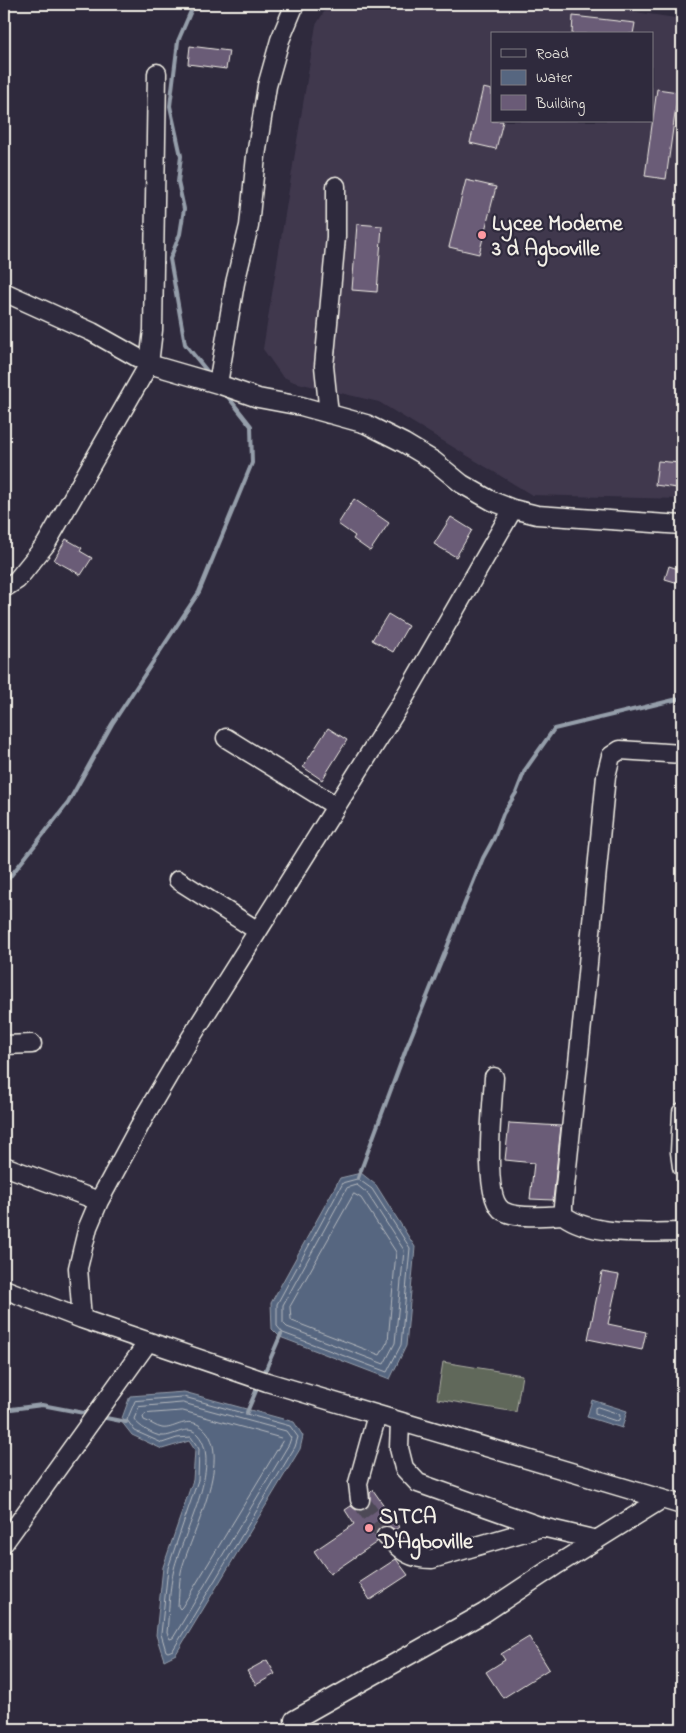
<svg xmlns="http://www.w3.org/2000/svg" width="686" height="1733" font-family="'Indie Flower',sans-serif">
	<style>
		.built { fill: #41394e; fill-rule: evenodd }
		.green { fill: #61675a; stroke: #aaaca1 }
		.water { fill: #566680; stroke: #959eaa }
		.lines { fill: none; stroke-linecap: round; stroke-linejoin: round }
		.shore { stroke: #b5b9be; stroke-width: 1 }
		.stream { stroke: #959eaa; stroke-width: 4 }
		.building { fill: #6a5b77; stroke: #f4f1e8 }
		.minor-tunnel { stroke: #4d4857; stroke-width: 18; stroke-dasharray: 18 9; stroke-linecap: butt }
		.minor-casing { stroke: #f4f1e8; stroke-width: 21 }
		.minor { stroke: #2f2a3d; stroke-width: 18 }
		.poi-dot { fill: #ff9aa2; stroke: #2f2a3d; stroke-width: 2 }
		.labels { text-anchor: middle; stroke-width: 4.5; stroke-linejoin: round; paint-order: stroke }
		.poi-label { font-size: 22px; font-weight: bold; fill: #f4f1e8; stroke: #2f2a3d; text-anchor: start }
	</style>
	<rect width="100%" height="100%" fill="#2f2a3d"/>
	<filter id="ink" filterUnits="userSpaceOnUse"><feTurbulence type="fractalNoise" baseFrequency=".02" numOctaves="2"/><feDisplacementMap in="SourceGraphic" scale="10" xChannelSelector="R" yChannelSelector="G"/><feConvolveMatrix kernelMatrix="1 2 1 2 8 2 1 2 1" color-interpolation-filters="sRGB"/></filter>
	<g filter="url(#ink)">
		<path class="built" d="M329 4H582L682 19V499L532 495 379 402 294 382 282 376 263 349 316 25ZM492 34H652V121H492Z"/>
		<path class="green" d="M443 1362 522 1375 516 1412 437 1399Z"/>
		<path class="water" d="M361 1173 376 1185 415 1247 406 1346 390 1379 280 1337 272 1329 271 1303 340 1178Z
			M184 1392 294 1422 303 1436 300 1449 176 1654 164 1660 156 1635 163 1567 193 1480 195 1450 189 1441 162 1449 132 1435 121 1421 130 1396Z
			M592 1400 627 1411 622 1428 587 1417Z"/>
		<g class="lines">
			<path class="shore" d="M358 1179 372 1189 410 1248 401 1345 387 1372 283 1333 277 1326V1304L343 1183Z
				M357 1185 367 1193 404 1250 395 1343 384 1364 287 1327 283 1323V1305L347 1188Z
				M354 1194 361 1198 396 1252 388 1341 380 1355 292 1321 291 1319 290 1307Z
				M184 1397 290 1426 298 1437 295 1447 173 1650 168 1652 166 1651 161 1634 168 1568 198 1480 199 1449 191 1437 177 1438 162 1443 135 1431 127 1420 135 1401Z
				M183 1403 286 1431 291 1438 289 1444 173 1638 170 1639 167 1633C169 1613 169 1589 174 1569 182 1536 223 1464 198 1435 188 1423 174 1437 162 1436 154 1436 138 1426 134 1419L139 1407Z
				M598 1407 619 1414 620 1416 619 1420 616 1421 595 1414V1408Z
				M183 1411 281 1438 283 1440 182 1607 180 1609 178 1606C179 1595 179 1583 181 1572 188 1540 239 1449 199 1425 185 1417 173 1430 162 1428 156 1427 150 1422 144 1420L143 1417 145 1414Z"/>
			<path class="stream" d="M194 4 178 41 170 106 181 156 178 182 184 209 180 234 170 259 185 344 211 376
				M9 878 68 803 112 724 199 592 252 463 251 426 225 393
				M358 1178 406 1049 483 858 494 838 503 814 516 793 525 770 554 729 682 698
				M263 1376 281 1334
				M4 1410 42 1405 89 1414
				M247 1412 259 1384
				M101 1417 126 1422"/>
		</g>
		<path class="building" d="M573 16 635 23 633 34H572Z
			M190 46 229 51 226 69 188 64Z
			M483 88 492 90V121H503L496 149 470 143Z
			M657 89 678 92 666 179 645 176Z
			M466 180 496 187 479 254 449 247Z
			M357 224 382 226 377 292 352 290Z
			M658 461 680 463 677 488 655 485Z
			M354 499 389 523 370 551 353 539 355 536 338 524Z
			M451 517 472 530 456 557 434 544Z
			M66 539 82 548 80 551 92 558 81 575 54 560Z
			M669 566 682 570V584L665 579Z
			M388 614 408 626 393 652 372 640Z
			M328 728 347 740 322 780 303 767Z
			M509 1123 561 1126 553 1200 530 1199 534 1163 505 1160Z
			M602 1272 619 1275 608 1324 646 1332 642 1350 588 1339Z
			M373 1490 399 1527 395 1530 389 1526H383L379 1528 376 1534 377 1542 330 1574 314 1551 354 1524 345 1510 351 1506 356 1510 366 1509 370 1504V1493Z
			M396 1559 408 1575 370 1600 359 1583Z
			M529 1637 549 1669 503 1698 486 1672 505 1660 501 1654Z
			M267 1660 275 1674 256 1685 247 1671Z"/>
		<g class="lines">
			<path class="minor-tunnel" d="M360 1500 386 1536"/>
			<g class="minor-casing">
				<path id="minor" d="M4 292 92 332 149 364 218 384 258 398 301 406 366 424 404 443 434 461 462 484 492 501 513 509 537 515 682 525
					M218 384 235 283 249 226 256 156 267 86 280 40 295 4
					M329 414 324 366 336 237V186
					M4 587H6L17 580 46 544 149 364 153 330 157 73
					M226 738 336 806
					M682 754 620 750 611 756 606 776 584 1005 563 1206V1215C592 1237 647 1232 682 1232
					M178 880 258 931
					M4 1045 32 1044
					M494 1077C493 1102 481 1198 503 1211 517 1219 547 1216 563 1215
					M682 1112 680 1152 682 1167
					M4 1166 99 1201
					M4 1289 82 1319 267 1382 682 1505
					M82 1319 78 1268 88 1227 99 1201 147 1112 190 1039 403 700 513 509
					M400 1422 399 1448 404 1468 418 1483 542 1527 597 1540
					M360 1500 358 1483 377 1415
					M386 1536C402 1551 409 1559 432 1559L542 1527
					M4 1543 148 1342
					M294 1720 484 1613 558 1564 662 1499"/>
			</g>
			<use href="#minor" class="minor"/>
		</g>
	</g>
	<g class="poi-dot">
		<circle cx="482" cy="235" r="5"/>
		<circle cx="369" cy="1528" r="5"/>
	</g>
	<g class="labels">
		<g class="poi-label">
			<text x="492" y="230">Lycee Moderne<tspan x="492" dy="25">3 d Agboville</tspan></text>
			<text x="379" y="1523">SITCA<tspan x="379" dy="25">D'Agboville</tspan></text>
		</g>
	</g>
	<rect width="686" height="1733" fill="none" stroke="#2f2a3d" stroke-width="20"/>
	<rect x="10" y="10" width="666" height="1713" fill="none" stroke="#f4f1e8" stroke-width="2" filter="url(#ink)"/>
	<rect x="491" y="32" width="162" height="90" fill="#2f2a3d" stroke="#7e7a81"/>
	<rect x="501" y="49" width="25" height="8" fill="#2f2a3d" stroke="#7e7a81"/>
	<text x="536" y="58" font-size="15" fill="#f4f1e8">Road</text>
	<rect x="501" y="70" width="25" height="15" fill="#566680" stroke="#7e7a81"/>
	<text x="536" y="82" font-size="15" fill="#f4f1e8">Water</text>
	<rect x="501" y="95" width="25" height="15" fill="#6a5b77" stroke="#7e7a81"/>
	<text x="536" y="108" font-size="15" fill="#f4f1e8">Building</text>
</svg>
